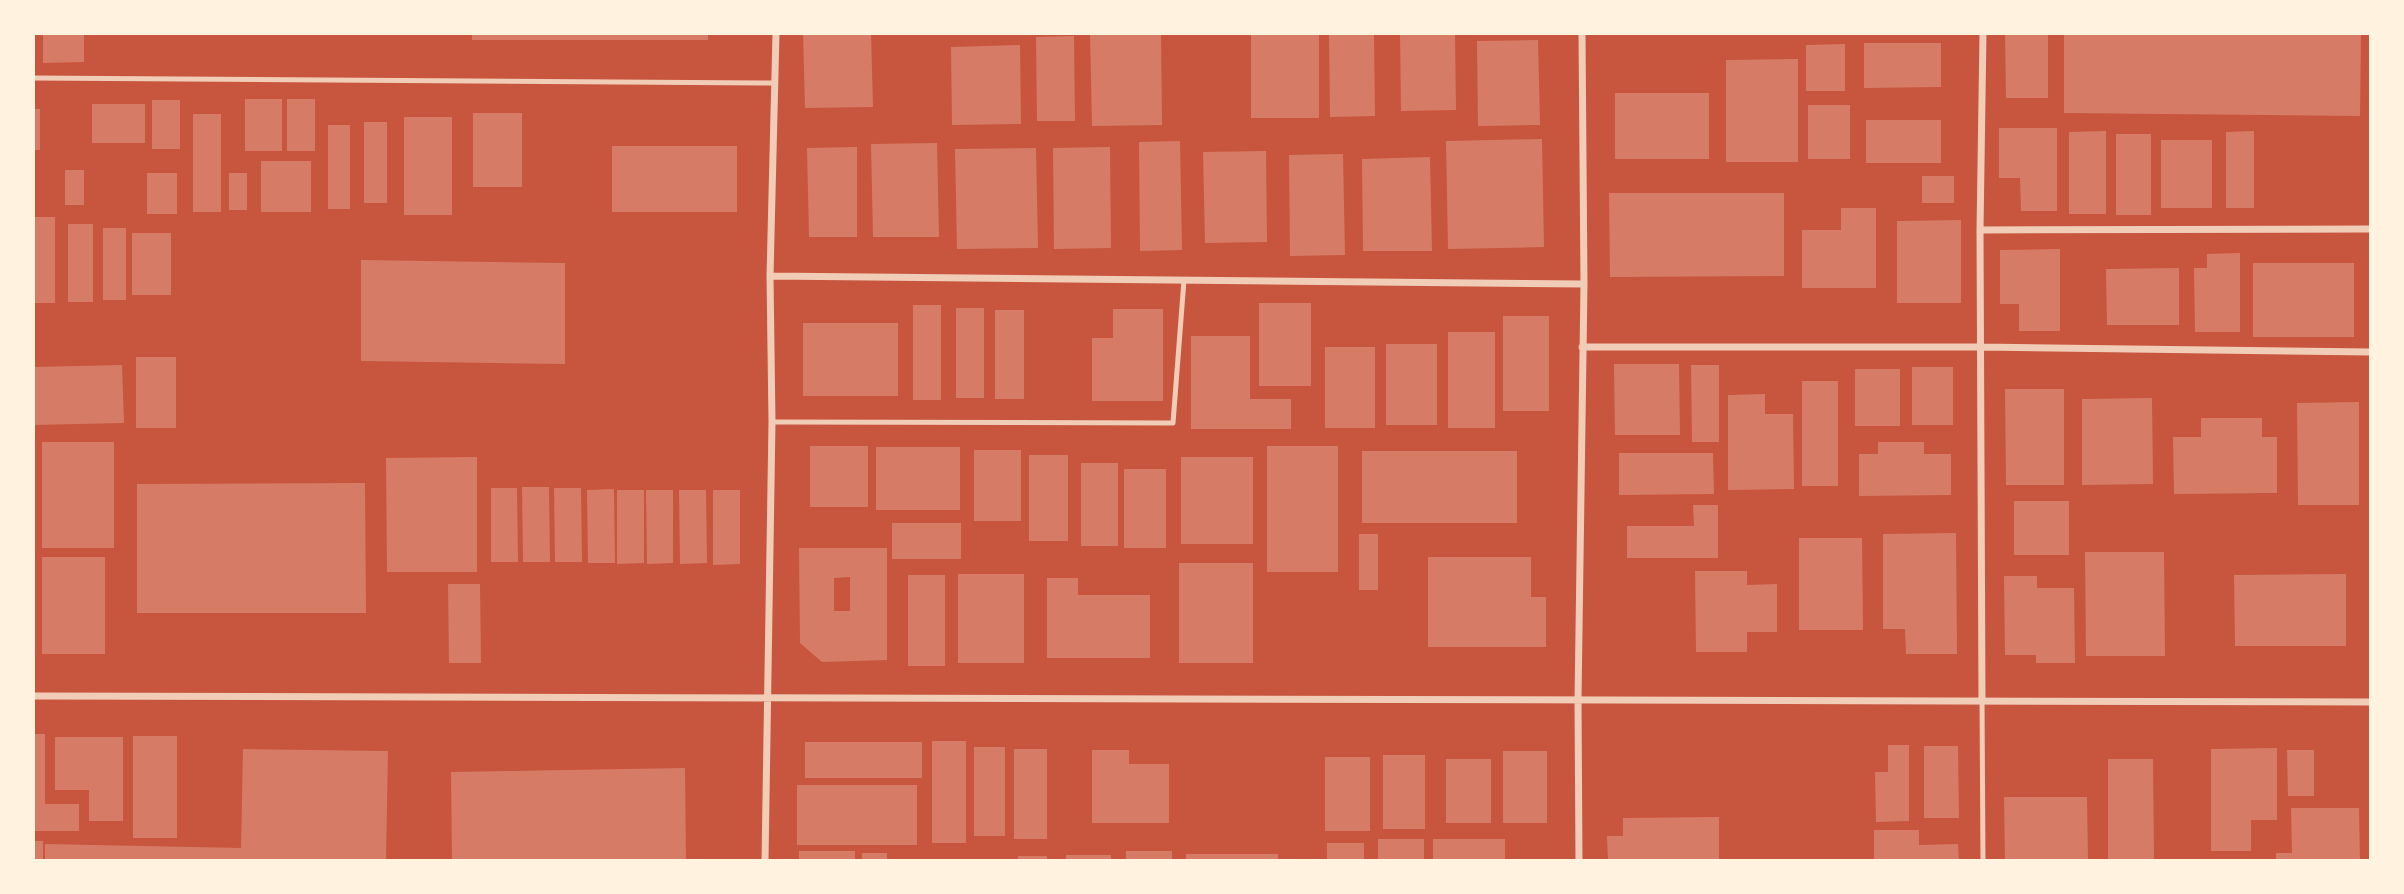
<svg xmlns="http://www.w3.org/2000/svg" width="2404" height="894" font-family="Barlow,sans-serif">
	<style>
		.building { fill: #d67c66; fill-rule: evenodd }
		.lines { fill: none; stroke-linecap: round; stroke-linejoin: round }
		.service { stroke: #f1ccb7; stroke-width: 5 }
		.minor { stroke: #f1ccb7; stroke-width: 7 }
	</style>
	<rect width="100%" height="100%" fill="#c8553d"/>
	<path class="building" d="M43 33H84V62L43 63Z
		M472 33H708V40H472Z
		M803 33H871L873 107 805 108Z
		M1090 33H1161L1162 125 1092 126Z
		M1329 33H1374L1375 116 1330 117Z
		M1400 33H1455L1456 110 1401 111Z
		M2005 33H2048V98H2006Z
		M2064 33H2361L2360 116 2064 113Z
		M1251 34H1319V118H1251Z
		M1074 36 1075 121H1037L1036 37Z
		M1538 40 1540 125 1478 126 1477 41Z
		M1864 43H1941V87L1864 88Z
		M1845 44V91H1806V45Z
		M1020 45 1021 124 952 125 951 47Z
		M1798 59V162H1726V60Z
		M1615 93H1709V159H1615Z
		M245 99H282V151H245Z
		M287 99H315V151H287Z
		M152 100H180V149H152Z
		M92 104H145V143H92Z
		M1808 105H1850V159H1808Z
		M33 109H40V150H33Z
		M473 113H522V187H473Z
		M193 114H221V212H193Z
		M404 117H452V215H404Z
		M1866 120H1941V163H1866Z
		M364 122H387V203H364Z
		M328 125H350V209H328Z
		M1999 128H2057V211H2021L2020 178H1999Z
		M2106 131V214H2069V132Z
		M2254 131V208H2226V132Z
		M2116 134H2151V215H2116Z
		M1542 139 1544 247 1448 249 1446 141Z
		M2161 140H2212V208H2161Z
		M1180 141 1182 250 1140 251 1139 142Z
		M937 143 939 237H873L871 144Z
		M612 146H737V212H612Z
		M857 147V237H809L807 148Z
		M1110 147 1111 248 1054 249 1053 148Z
		M1036 148 1038 248 957 249 955 149Z
		M1266 151 1267 242 1205 243 1203 152Z
		M1343 154 1345 255 1290 256 1289 155Z
		M1430 157 1432 251H1363L1362 159Z
		M261 161H311V212H261Z
		M65 170H84V205H65Z
		M147 173H177V214H147Z
		M229 173H247V210H229Z
		M1922 176H1954V203H1922Z
		M1609 193H1784V276L1610 277Z
		M1841 208H1876V288H1802V230H1841Z
		M33 217H55V303H33Z
		M1961 220V303H1897V221Z
		M68 224H93V302H68Z
		M103 228H126V300H103Z
		M132 233H171V295H132Z
		M2060 249V331H2019V304H2000V250Z
		M2240 253V332H2195L2194 268H2207V254Z
		M361 260 565 263V364L361 361Z
		M2253 263H2354V337H2253Z
		M2179 268V325H2107L2106 269Z
		M1259 303H1311V386H1259Z
		M913 305H941V400H913Z
		M956 308H984V398H956Z
		M1113 309H1163V401H1092V338H1113Z
		M995 310H1024V399H995Z
		M1503 316H1549V411H1503Z
		M803 323H898V396H803Z
		M1448 332H1495V428H1448Z
		M1191 336H1250V399H1291V429H1191Z
		M1386 344H1437V425H1386Z
		M1325 347H1375V428H1325Z
		M136 357H176V428H136Z
		M1614 364H1679L1680 435H1615Z
		M122 365 124 423 33 425V367Z
		M1691 365H1719V442H1692Z
		M1912 367H1953V425H1912Z
		M1855 369H1900V426H1855Z
		M1802 381H1838V486H1802Z
		M2005 389H2064V485H2006Z
		M1765 394V414H1793L1794 489 1728 490V395Z
		M2152 398 2153 484 2082 485V399Z
		M2359 402V505H2298L2297 403Z
		M2201 418H2262V437H2277V493L2174 494 2173 437H2201Z
		M42 442H114V548H42Z
		M1878 442H1924V454H1951V495L1859 496V454H1878Z
		M810 446H868V507H810Z
		M1267 446H1338V572H1267Z
		M876 447H960V510H876Z
		M974 450H1021V521H974Z
		M1362 451H1517V523H1362Z
		M1619 453H1713L1714 494 1619 495Z
		M1029 455H1068V541H1029Z
		M477 457V572H387L386 458Z
		M1181 457H1253V544H1181Z
		M1081 463H1118V546H1081Z
		M1124 469H1166V548H1124Z
		M365 483 366 613H137V484Z
		M522 487H549L550 562H523Z
		M491 488H517L518 562H491Z
		M554 488H581L582 562H555Z
		M614 489 615 563H588L587 490Z
		M617 490H644V563L617 564Z
		M646 490H673V563L647 564Z
		M679 490H706L707 563 680 564Z
		M713 490H740V564L713 565Z
		M2014 501H2069V555H2014Z
		M1693 505H1718V558H1627V526H1694Z
		M892 523H961V559H892Z
		M1956 533 1957 654H1906L1905 629H1883V534Z
		M1359 534H1378V590H1359Z
		M1799 538H1862L1863 630H1799Z
		M799 548H887V660L822 662 800 643ZM850 577V611H834V578Z
		M2085 552H2164L2165 656H2086Z
		M42 557H105V654H42Z
		M1428 557H1531V597H1546V647H1428Z
		M1179 563H1253V663H1179Z
		M1695 571H1747V585L1777 584V632H1747V652H1696Z
		M958 574H1024V663H958Z
		M2346 574V646H2235L2234 575Z
		M908 575H945V666H908Z
		M2004 576H2037V588H2074L2075 663H2036V655H2005Z
		M1047 578H1078V595H1150V658H1047Z
		M448 584H480L481 663H449Z
		M33 734H45V804H79V831H33Z
		M133 736H177V838H133Z
		M55 737H123V821H89V790H55Z
		M932 741H966V843H932Z
		M805 742H922V778H805Z
		M1888 745H1909V821L1876 822 1875 772H1888Z
		M1924 746H1958L1959 818H1924Z
		M974 747H1005V836H974Z
		M2277 748V820H2251V851H2211V749Z
		M243 749 388 751 386 861H45V844L241 848Z
		M1014 749H1047V839H1014Z
		M1092 750H1129V764H1169V823H1092Z
		M2287 750H2314V796H2288Z
		M1503 751H1547V823H1503Z
		M1383 755H1425V829H1383Z
		M1325 757H1370V831H1325Z
		M1446 759H1491V823H1446Z
		M2108 759H2153L2154 859H2108Z
		M685 768 686 861H452L451 772Z
		M797 785H917V845H797Z
		M2004 797H2087L2088 861H2005Z
		M2291 808H2359L2360 861H2276V853H2292Z
		M1719 817V861H1608L1607 836H1623V818Z
		M1874 830H1919V845L1958 844 1959 861H1874Z
		M1378 839H1424V861H1378Z
		M1433 839H1505V861H1433Z
		M33 841H43V861H33Z
		M1327 843H1364V861H1327Z
		M799 851H855V861H799Z
		M1126 851H1172V861H1126Z
		M862 853H887V861H862Z
		M1186 854H1278V861H1186Z
		M1066 855H1111V861H1066Z
		M1018 856H1047V861H1018Z"/>
	<g class="lines">
		<path class="service" d="M33 78 774 83
			M772 422 1173 423 1184 280
			M1982 700 1983 861"/>
		<path class="minor" d="M1980 230 2371 229
			M770 276 1584 284
			M1582 347H1982L2371 352
			M33 696 2371 702
			M1982 700 1980 230 1983 33
			M765 861 772 422 770 276 776 33
			M1579 861 1578 700 1584 284 1582 33"/>
	</g>
	<rect width="2404" height="894" fill="none" stroke="#fff3e0" stroke-width="70"/>
</svg>
